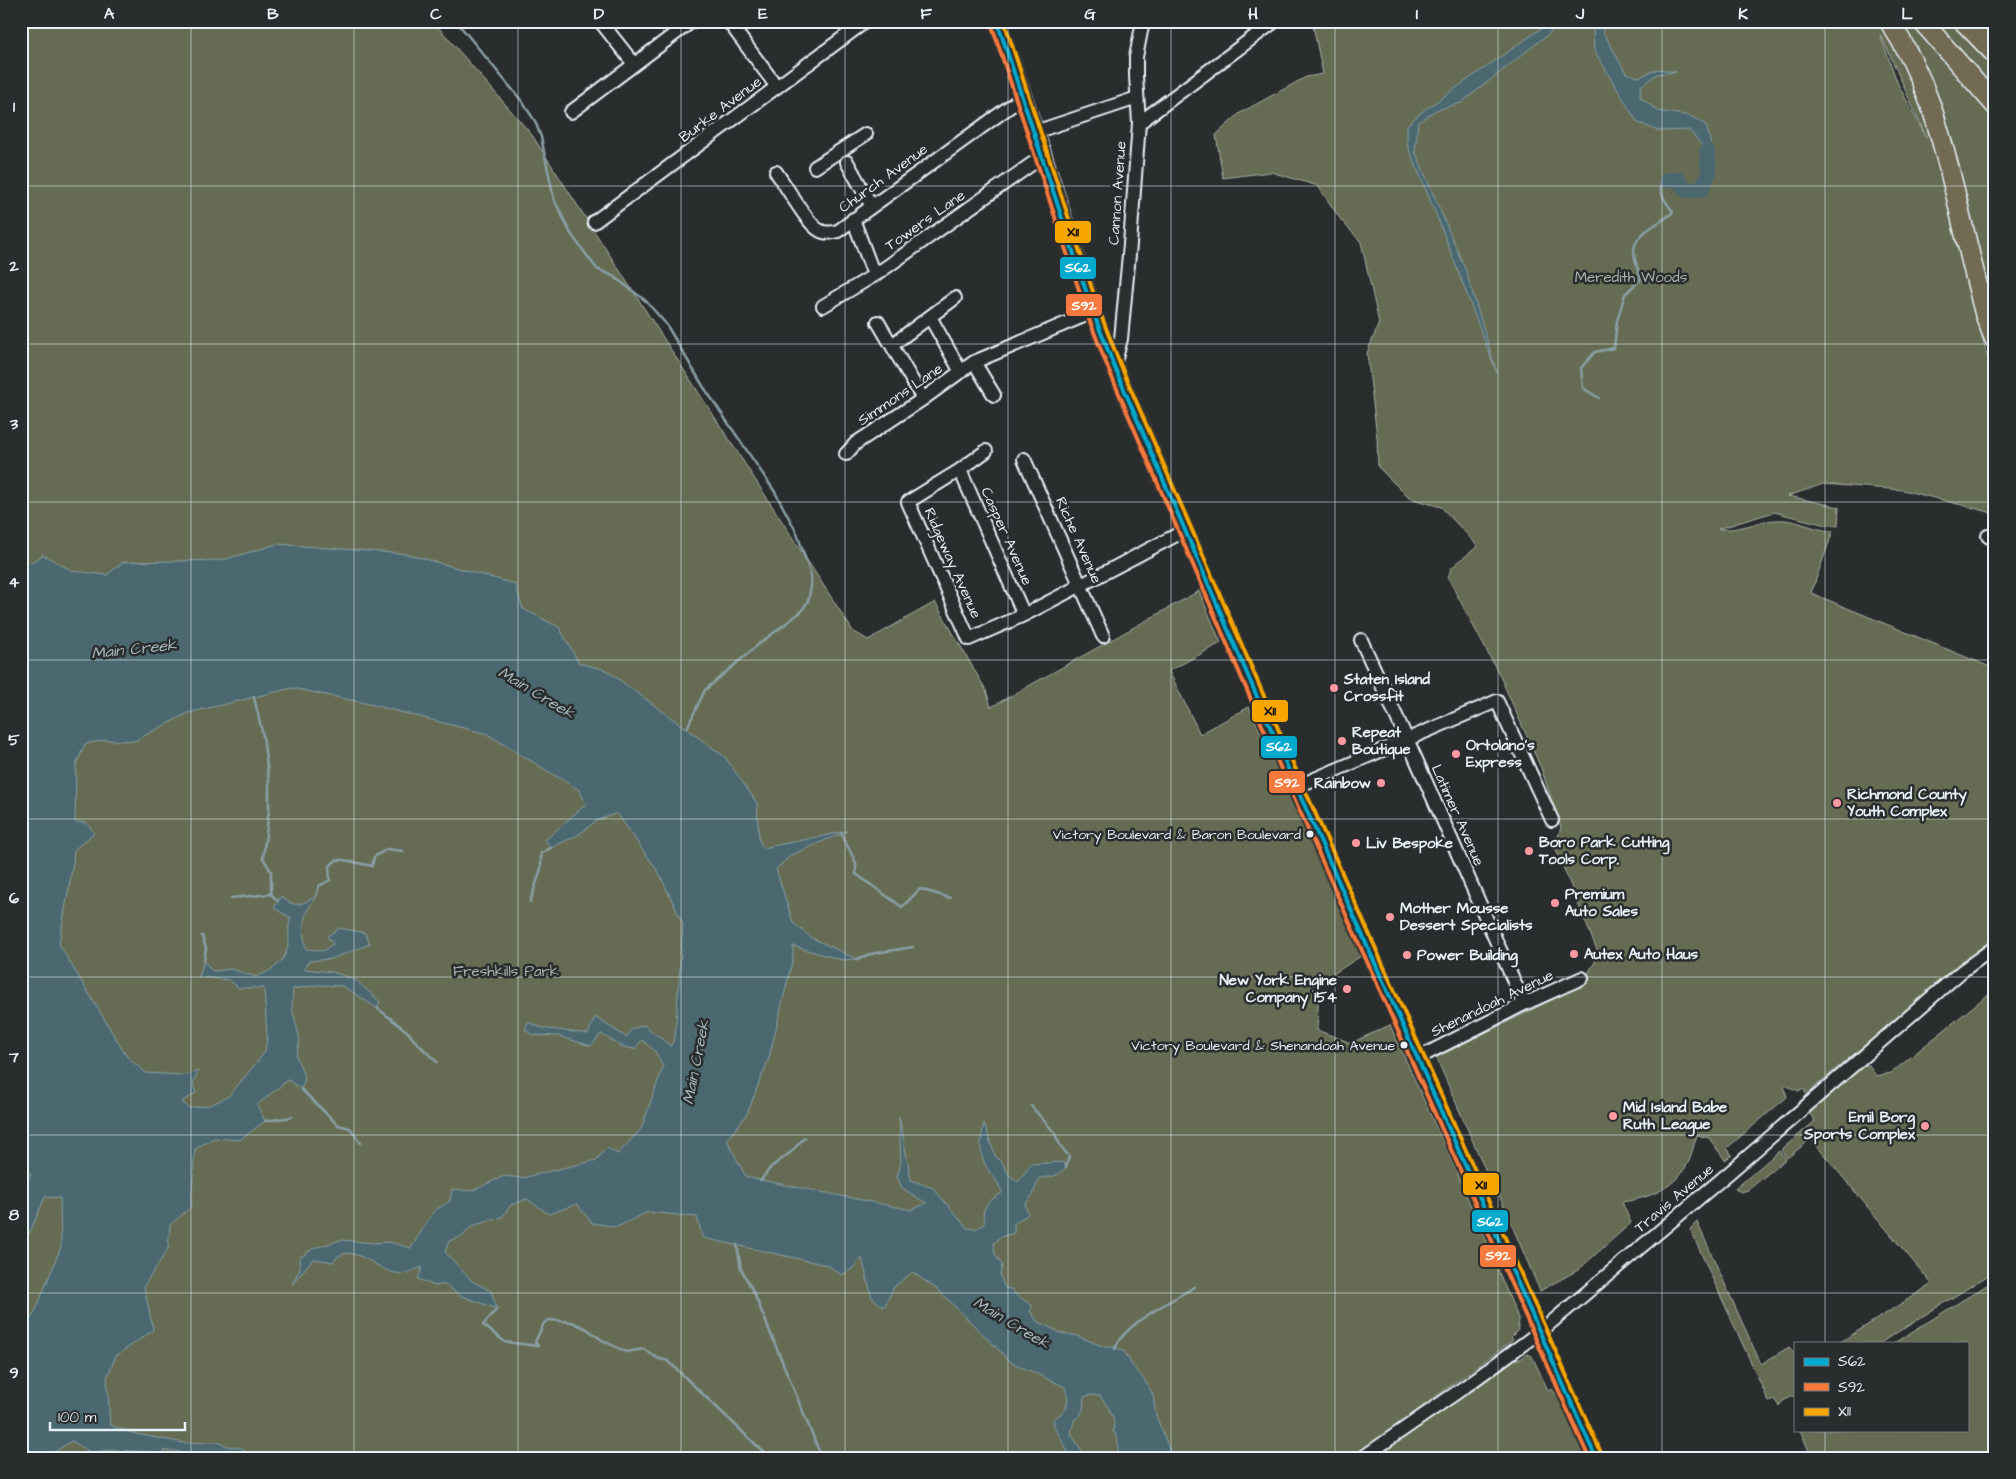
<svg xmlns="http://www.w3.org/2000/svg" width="2016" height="1479" font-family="'Architects Daughter',sans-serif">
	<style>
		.green { fill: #656c52; stroke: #a6aea5; fill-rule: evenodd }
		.water { fill: #4c6870; stroke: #8a9fa6 }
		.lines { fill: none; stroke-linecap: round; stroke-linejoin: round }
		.stream { stroke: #8a9fa6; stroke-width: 2.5 }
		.river { stroke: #4c6870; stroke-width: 16 }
		.minor-casing { stroke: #e8f1f8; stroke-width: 16 }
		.major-casing { stroke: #e8f1f8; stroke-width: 20 }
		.highway-casing { stroke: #e8f1f8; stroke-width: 22 }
		.minor { stroke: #2a2d2e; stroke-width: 12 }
		.major { stroke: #726b52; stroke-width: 16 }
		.highway { stroke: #726b52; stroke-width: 19 }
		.bus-1-casing { stroke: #2a2d2e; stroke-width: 8 }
		.bus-2-casing { stroke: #2a2d2e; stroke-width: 8 }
		.bus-3-casing { stroke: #2a2d2e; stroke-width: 8 }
		.bus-1 { stroke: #00a9ce; stroke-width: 4 }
		.bus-2 { stroke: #f6793e; stroke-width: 4 }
		.bus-3 { stroke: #f7a600; stroke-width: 4 }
		.grid { fill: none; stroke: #e8f1f8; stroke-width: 1; stroke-opacity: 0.55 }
		.poi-dot { fill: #ff9aa2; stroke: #2a2d2e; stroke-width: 2 }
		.bus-dot { fill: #e8f1f8; stroke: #2a2d2e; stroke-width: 2 }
		.labels { text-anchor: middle; stroke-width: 5; stroke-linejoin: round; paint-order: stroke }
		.bus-label { font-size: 14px; fill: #e8f1f8; stroke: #2a2d2e; text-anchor: end }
		.street-label { font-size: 15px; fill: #e8f1f8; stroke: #2a2d2e }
		.park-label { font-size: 15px; fill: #adb5ad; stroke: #2a2d2e }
		.poi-label { font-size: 15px; font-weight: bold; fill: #e8f1f8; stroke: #2a2d2e; text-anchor: start }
		.water-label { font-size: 16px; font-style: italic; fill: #aabac2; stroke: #2a2d2e }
		.line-badge { stroke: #2a2d2e; stroke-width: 2 }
		.badge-label { font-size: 14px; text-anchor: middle; font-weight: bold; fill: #fff }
		.pale-badge-label { font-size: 14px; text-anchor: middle; font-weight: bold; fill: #111 }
		.neatline { fill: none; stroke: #e8f1f8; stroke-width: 2 }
		.grid-label { font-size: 16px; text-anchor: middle; font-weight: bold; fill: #e8f1f8 }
	</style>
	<rect width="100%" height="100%" fill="#2a2d2e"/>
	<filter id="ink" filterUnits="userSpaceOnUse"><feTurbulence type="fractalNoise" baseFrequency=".02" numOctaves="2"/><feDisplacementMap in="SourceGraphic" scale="10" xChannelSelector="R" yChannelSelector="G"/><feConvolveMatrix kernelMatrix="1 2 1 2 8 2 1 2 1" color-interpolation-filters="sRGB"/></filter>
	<g filter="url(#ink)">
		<path class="green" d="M21 21H433L532 135 853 631 868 640 935 602 986 690 991 707 1199 591 1221 643 1169 671 1200 734 1249 707 1361 956 1319 983 1317 1030 1351 1043 1390 1025 1454 1166 1519 1320 1518 1330 1511 1337 1513 1340 1352 1458H21Z
			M1312 21H1883L1928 116 1960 235 1961 261 1989 362 1995 376V519L1989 512 1903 490 1823 484 1788 496 1839 507 1838 526 1826 525 1774 512 1718 529C1742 531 1755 521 1776 520 1796 518 1814 531 1833 531L1811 593 1995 669V940L1952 973 1806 1094 1803 1088 1799 1091 1784 1085 1787 1097 1727 1148 1732 1155 1725 1160 1709 1138 1697 1135C1694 1143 1692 1153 1689 1161 1676 1188 1650 1198 1622 1202L1631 1223 1578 1270 1540 1291 1493 1181 1488 1176 1436 1057 1576 988 1583 982 1599 955 1555 847 1561 827 1541 768 1500 676 1448 578 1451 568 1478 546 1441 507 1409 498 1378 467 1377 437 1367 353 1379 323 1361 242 1341 220 1318 186 1271 172 1223 178 1216 135 1240 113 1306 77 1323 74ZM1880 35H1881L1926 137 1898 84Z
			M1901 21H1910L1934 45 1995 115V318L1927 76Z
			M1932 21H1956L1995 63V91Z
			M1995 989V1271L1880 1343H1839L1932 1284 1811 1139 1787 1158 1781 1150 1815 1121 1810 1114 1813 1106 1862 1065H1869L1876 1076 1891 1073Z
			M1779 1151 1786 1159 1748 1190 1741 1192 1735 1189Z
			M1697 1222 1761 1364 1789 1347 1795 1354V1395L1783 1401 1779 1406 1774 1399 1769 1402 1690 1229Z
			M1995 1280V1458H1812L1800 1430H1967V1343H1894Z
			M1528 1354 1532 1356 1548 1390 1552 1389 1566 1408 1588 1458H1372L1514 1359H1520Z"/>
		<path class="water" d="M1552 21H1565L1461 103 1436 110 1418 122 1415 151 1466 271 1497 373 1440 224 1407 144V125L1423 111Z
			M1589 21H1606L1603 32 1626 73 1639 77 1658 69 1676 72 1657 74 1641 86 1640 97 1658 111 1690 116 1706 125 1713 152 1709 172 1701 144 1689 130 1658 131 1637 122 1594 50 1593 29Z
			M277 544 407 554 515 584 523 609 559 627 579 663 606 670 725 757 757 803 759 840 763 848 847 831 791 855 776 869 793 923 812 938 857 959 842 960 793 946V958L769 1058 747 1114 727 1140 746 1177 912 1210 926 1203 902 1188 897 1177 901 1163 899 1116 911 1180 933 1188 967 1228 975 1229 983 1225 985 1220 983 1215C985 1203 992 1199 1002 1193 1000 1185 995 1179 990 1173 978 1155 980 1143 984 1123L995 1156 1003 1164 1009 1175 1018 1182 1031 1164 1063 1162 1066 1167C1058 1177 1051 1177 1039 1178L1033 1195 1025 1204 1028 1214 1014 1224V1233L1000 1237 994 1243 995 1254 1002 1265 1000 1276 1005 1288 1011 1289 1016 1295 1033 1306 1030 1311 1037 1321 1063 1334 1075 1335 1105 1347H1115L1124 1351 1132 1365 1146 1382 1153 1395 1156 1416 1173 1458H1118V1441L1113 1430C1117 1419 1107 1405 1100 1396L1090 1395 1084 1397 1083 1410 1079 1417 1074 1420 1071 1434 1087 1458H1071L1055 1428 1053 1420 1066 1409 1068 1399 1065 1387 1011 1362 937 1289 912 1272 894 1287 884 1307 872 1298 862 1258 852 1269 842 1275 827 1265 703 1238 697 1217 648 1212 617 1227 592 1223 577 1204 549 1214 527 1199 511 1205 502 1217 472 1226 463 1236 449 1241 445 1252 472 1281 491 1291 497 1309 459 1295 445 1284 435 1286 418 1279 422 1267C413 1271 406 1275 396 1273 377 1271 349 1238 333 1262L313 1259 292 1284 300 1269 299 1258 314 1248 341 1240 373 1243 389 1242 411 1248 434 1211 450 1201 452 1189 471 1191 504 1176 522 1178 596 1160 607 1148 618 1154 641 1129 663 1067 655 1051 642 1040 635 1049C616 1047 617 1042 601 1034L591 1046 558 1036 532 1035 525 1029 528 1022 542 1028 588 1034 595 1017 626 1037 632 1029 644 1025 671 1046 675 1036 683 924 659 873 617 813 596 821 578 835 551 848 545 840 586 804 579 790 487 734 365 703 292 688 188 713 134 741 105 740 85 744 76 765 75 822 87 823 94 833 74 850 73 863 59 944 127 1057 146 1073 183 1075 198 1071 193 1084 196 1093 182 1102 189 1108 210 1105 229 1096 265 1052 267 1036 264 988H239L229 980 199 977 204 961 212 971 231 969 256 977C276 968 287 962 289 938 289 931 288 925 291 918L274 908 281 896C295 909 301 905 316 896 302 918 301 923 306 949L323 951 333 944 327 936 340 928 365 933 370 944 331 959 309 961 304 969 333 972 356 980 380 1002 377 1008 343 986 317 985 293 989 292 1008 300 1040 296 1056 305 1078 301 1089 288 1080 257 1105 265 1121 240 1140 214 1138 195 1149 191 1207 170 1225 168 1249 144 1286 153 1330 116 1356 107 1377 110 1425 132 1433 184 1443 217 1442 227 1446 241 1448 253 1456 252 1458H222L211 1454 192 1457 177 1451H164L166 1458H155L153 1452 111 1450 90 1452 72 1441 44 1458H21V1333L35 1312 61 1247 60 1198 45 1197 29 1234 21 1232C21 1212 20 1193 31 1174L23 1165 21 1160V568L43 555 73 571 107 575 123 562 223 560Z"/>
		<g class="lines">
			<path class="stream" d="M456 21 521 100 535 121 541 137 554 199 571 234 597 269 613 276 646 301 666 324 703 386 775 492 797 533 811 576V587L808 601 801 612 759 644 705 690 687 728
				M1599 398 1583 388 1581 368 1595 352 1614 348 1617 321 1625 294 1641 279C1639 271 1634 261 1634 252 1634 231 1660 225 1673 212 1666 202 1658 193 1661 181L1667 180
				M254 697 263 736 269 781V810L263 858 271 871V894
				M841 833 856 863V874L902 907 920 889 950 898
				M316 896 319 886 330 880 329 867 336 860H344L372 866 374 857 387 849 403 851
				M231 898 271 894 278 901
				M530 902 541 869V853L551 848
				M202 936 206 948 204 961
				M857 959 870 954 913 947
				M377 1008 408 1032 414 1040 437 1062
				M301 1089 338 1125 350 1128 361 1143
				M1031 1106 1054 1132 1061 1147 1069 1156 1066 1167
				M265 1121 292 1117
				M761 1180 771 1167 791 1152 805 1137
				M737 1245 741 1269 754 1293 822 1458
				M497 1309 483 1325 505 1342 538 1346 535 1342 544 1323 549 1320 572 1322 587 1329 602 1340 626 1352 644 1349 657 1358 668 1361 770 1458
				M1115 1349C1124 1323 1171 1302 1194 1287"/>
			<path class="river" d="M1667 180 1677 179 1686 190H1701L1709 172 1707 151"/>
			<g class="minor-casing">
				<path id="minor" d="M600 21 634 64
					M728 21 777 87
					M571 112 692 21
					M1139 123 1275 21
					M1035 132 1137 98
					M847 162 871 205
					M815 167 866 134
					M776 172C785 184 808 225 819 230 825 234 831 233 838 231L1023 97
					M853 219 874 275
					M594 222 866 21
					M823 306 878 273 1043 156
					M930 317 961 372
					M878 322 923 399
					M892 345 955 298
					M974 362 994 395
					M1114 366 1121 339 1130 244 1139 123 1136 76V57L1143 21
					M986 451 960 470 908 502 969 639 1024 615 1184 531
					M846 454 856 443 923 399 974 362 1093 312
					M1024 459 1103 636
					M960 470 1024 615
					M1988 536 1995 540
					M1361 640 1411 748 1524 1004
					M1296 787 1497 701 1552 820
					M1418 1058 1524 1004 1582 978
					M1362 1458 1466 1386 1541 1331 1730 1172 1962 971 1995 947"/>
			</g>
			<g class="major-casing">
				<path id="major" d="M997 21 1043 156 1093 312 1114 366 1290 773 1596 1458"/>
			</g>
			<g class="highway-casing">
				<path id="highway" d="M1889 21C1927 78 1940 131 1956 196 1965 236 1975 276 1985 315L1995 340
					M1922 21 1995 105
					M1963 21 1995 54
					M1983 21 1995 33"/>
			</g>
			<use href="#minor" class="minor"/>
			<use href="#major" class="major"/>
			<use href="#highway" class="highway"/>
			<g class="bus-1-casing">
				<path id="bus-1" d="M997 21 1093 312 1114 366 1290 773 1596 1458"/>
			</g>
			<g class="bus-2-casing">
				<path id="bus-2" d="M991 23 1087 314 1108 368 1284 776 1589 1458"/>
			</g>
			<g class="bus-3-casing">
				<path id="bus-3" d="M1004 21 1099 310 1120 364 1296 770 1602 1455"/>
			</g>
			<use href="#bus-1" class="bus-1"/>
			<use href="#bus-2" class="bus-2"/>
			<use href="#bus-3" class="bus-3"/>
		</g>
	</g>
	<path class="grid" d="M191 21V1458M354 21V1458M518 21V1458M681 21V1458M845 21V1458M1008 21V1458M1171 21V1458M1335 21V1458M1498 21V1458M1662 21V1458M1825 21V1343M21 186H1995M21 344H1995M21 502H1995M21 660H1995M21 819H1995M21 977H1995M21 1135H1995M21 1293H1995M1825 1430V1458"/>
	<g class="poi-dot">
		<circle cx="1334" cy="688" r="5"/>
		<circle cx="1342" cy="741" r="5"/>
		<circle cx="1456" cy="754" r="5"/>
		<circle cx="1381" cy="783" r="5"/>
		<circle cx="1837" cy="803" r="5"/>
		<circle cx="1356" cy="843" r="5"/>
		<circle cx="1529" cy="851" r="5"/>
		<circle cx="1555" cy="903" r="5"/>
		<circle cx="1390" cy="917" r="5"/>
		<circle cx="1574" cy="954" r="5"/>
		<circle cx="1407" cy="955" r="5"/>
		<circle cx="1347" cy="989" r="5"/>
		<circle cx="1613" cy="1116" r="5"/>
		<circle cx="1925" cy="1126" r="5"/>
	</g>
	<g class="bus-dot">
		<circle cx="1310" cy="834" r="4.5"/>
		<circle cx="1404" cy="1045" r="4.5"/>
	</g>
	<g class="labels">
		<g class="bus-label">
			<text x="1301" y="839">Victory Boulevard &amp; Baron Boulevard</text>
			<text x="1395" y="1050">Victory Boulevard &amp; Shenandoah Avenue</text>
		</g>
		<g class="street-label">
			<text transform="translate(720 109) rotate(-37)" y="5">Burke Avenue</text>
			<text transform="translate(883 178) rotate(-36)" y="5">Church Avenue</text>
			<text transform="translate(1117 193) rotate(-86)" y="5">Cannon Avenue</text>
			<text transform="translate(925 220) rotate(-35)" y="5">Towers Lane</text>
			<text transform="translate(900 394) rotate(-34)" y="5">Simmons Lane</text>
			<text transform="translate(1007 536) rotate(66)" y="5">Casper Avenue</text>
			<text transform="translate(1079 540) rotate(66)" y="5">Riche Avenue</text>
			<text transform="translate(953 563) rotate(66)" y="5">Ridgeway Avenue</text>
			<text transform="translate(1458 815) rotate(66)" y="5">Latimer Avenue</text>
			<text transform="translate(1492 1003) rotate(-26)" y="5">Shenandoah Avenue</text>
			<text transform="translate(1674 1198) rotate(-40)" y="5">Travis Avenue</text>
		</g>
		<g class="park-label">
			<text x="1631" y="282">Meredith Woods</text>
			<text x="506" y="976">Freshkills Park</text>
		</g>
		<g class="poi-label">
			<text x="1344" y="684">Staten Island<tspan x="1344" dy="17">Crossfit</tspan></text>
			<text x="1352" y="737">Repeat<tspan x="1352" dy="17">Boutique</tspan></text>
			<text x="1466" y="750">Ortolano's<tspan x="1466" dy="17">Express</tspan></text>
			<text x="1371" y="788" text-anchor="end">Rainbow</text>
			<text x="1847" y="799">Richmond County<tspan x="1847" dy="17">Youth Complex</tspan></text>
			<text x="1539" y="847">Boro Park Cutting<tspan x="1539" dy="17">Tools Corp.</tspan></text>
			<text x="1366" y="848">Liv Bespoke</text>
			<text x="1565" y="899">Premium<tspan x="1565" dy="17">Auto Sales</tspan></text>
			<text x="1400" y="913">Mother Mousse<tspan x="1400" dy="17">Dessert Specialists</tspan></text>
			<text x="1584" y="959">Autex Auto Haus</text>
			<text x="1417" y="960">Power Building</text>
			<text x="1337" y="985" text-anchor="end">New York Engine<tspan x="1337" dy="17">Company 154</tspan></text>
			<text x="1623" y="1112">Mid Island Babe<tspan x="1623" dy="17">Ruth League</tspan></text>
			<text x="1915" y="1122" text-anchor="end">Emil Borg<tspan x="1915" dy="17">Sports Complex</tspan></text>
		</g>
		<g class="water-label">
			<text transform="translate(134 648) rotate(-6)" y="6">Main Creek</text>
			<text transform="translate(537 692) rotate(31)" y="6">Main Creek</text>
			<text transform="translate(695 1062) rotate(-79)" y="6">Main Creek</text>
			<text transform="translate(1012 1322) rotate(31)" y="6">Main Creek</text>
		</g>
	</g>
	<g class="line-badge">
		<rect x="1054" y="220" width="38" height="24" rx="5" fill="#f7a600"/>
		<rect x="1059" y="256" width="38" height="24" rx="5" fill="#00a9ce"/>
		<rect x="1065" y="293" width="38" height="24" rx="5" fill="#f6793e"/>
		<rect x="1251" y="699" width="38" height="24" rx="5" fill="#f7a600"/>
		<rect x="1260" y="735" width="38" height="24" rx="5" fill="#00a9ce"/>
		<rect x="1268" y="770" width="38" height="24" rx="5" fill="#f6793e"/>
		<rect x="1462" y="1172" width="38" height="24" rx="5" fill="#f7a600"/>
		<rect x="1471" y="1209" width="38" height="24" rx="5" fill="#00a9ce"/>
		<rect x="1479" y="1244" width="38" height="24" rx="5" fill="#f6793e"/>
	</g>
	<g class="badge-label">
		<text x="1078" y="272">S62</text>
		<text x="1084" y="310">S92</text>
		<text x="1279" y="751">S62</text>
		<text x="1287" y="787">S92</text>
		<text x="1490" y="1226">S62</text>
		<text x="1498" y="1260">S92</text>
	</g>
	<g class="pale-badge-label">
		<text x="1073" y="236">X11</text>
		<text x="1270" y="715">X11</text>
		<text x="1481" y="1189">X11</text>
	</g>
	<rect width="2016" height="1479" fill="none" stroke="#2a2d2e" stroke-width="55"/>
	<rect x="1794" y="1342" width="175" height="90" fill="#2a2d2e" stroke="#767b7f"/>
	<rect x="1804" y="1358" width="25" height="8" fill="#00a9ce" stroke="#767b7f"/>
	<text x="1838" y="1366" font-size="15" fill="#e8f1f8">S62</text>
	<rect x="1804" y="1383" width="25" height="8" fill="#f6793e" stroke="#767b7f"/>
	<text x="1838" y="1392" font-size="15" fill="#e8f1f8">S92</text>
	<rect x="1804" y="1408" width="25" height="8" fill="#f7a600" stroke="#767b7f"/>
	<text x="1838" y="1416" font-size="15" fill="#e8f1f8">X11</text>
	<path d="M50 1422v8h135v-8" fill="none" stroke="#e8f1f8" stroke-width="2.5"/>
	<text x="58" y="1422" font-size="15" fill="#e8f1f8" stroke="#2a2d2e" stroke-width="4" paint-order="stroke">100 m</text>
	<rect x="28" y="28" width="1960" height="1424" class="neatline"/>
	<g class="grid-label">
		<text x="109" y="19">A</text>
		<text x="273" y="19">B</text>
		<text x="436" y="19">C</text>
		<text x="599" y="19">D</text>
		<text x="763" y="19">E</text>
		<text x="926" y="19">F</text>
		<text x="1090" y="19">G</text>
		<text x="1253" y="19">H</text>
		<text x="1417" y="19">I</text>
		<text x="1580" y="19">J</text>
		<text x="1743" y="19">K</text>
		<text x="1907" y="19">L</text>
		<text x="14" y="112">1</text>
		<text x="14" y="271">2</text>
		<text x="14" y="429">3</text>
		<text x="14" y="587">4</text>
		<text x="14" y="745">5</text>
		<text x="14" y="903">6</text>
		<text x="14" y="1062">7</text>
		<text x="14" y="1220">8</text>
		<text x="14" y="1378">9</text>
	</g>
</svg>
